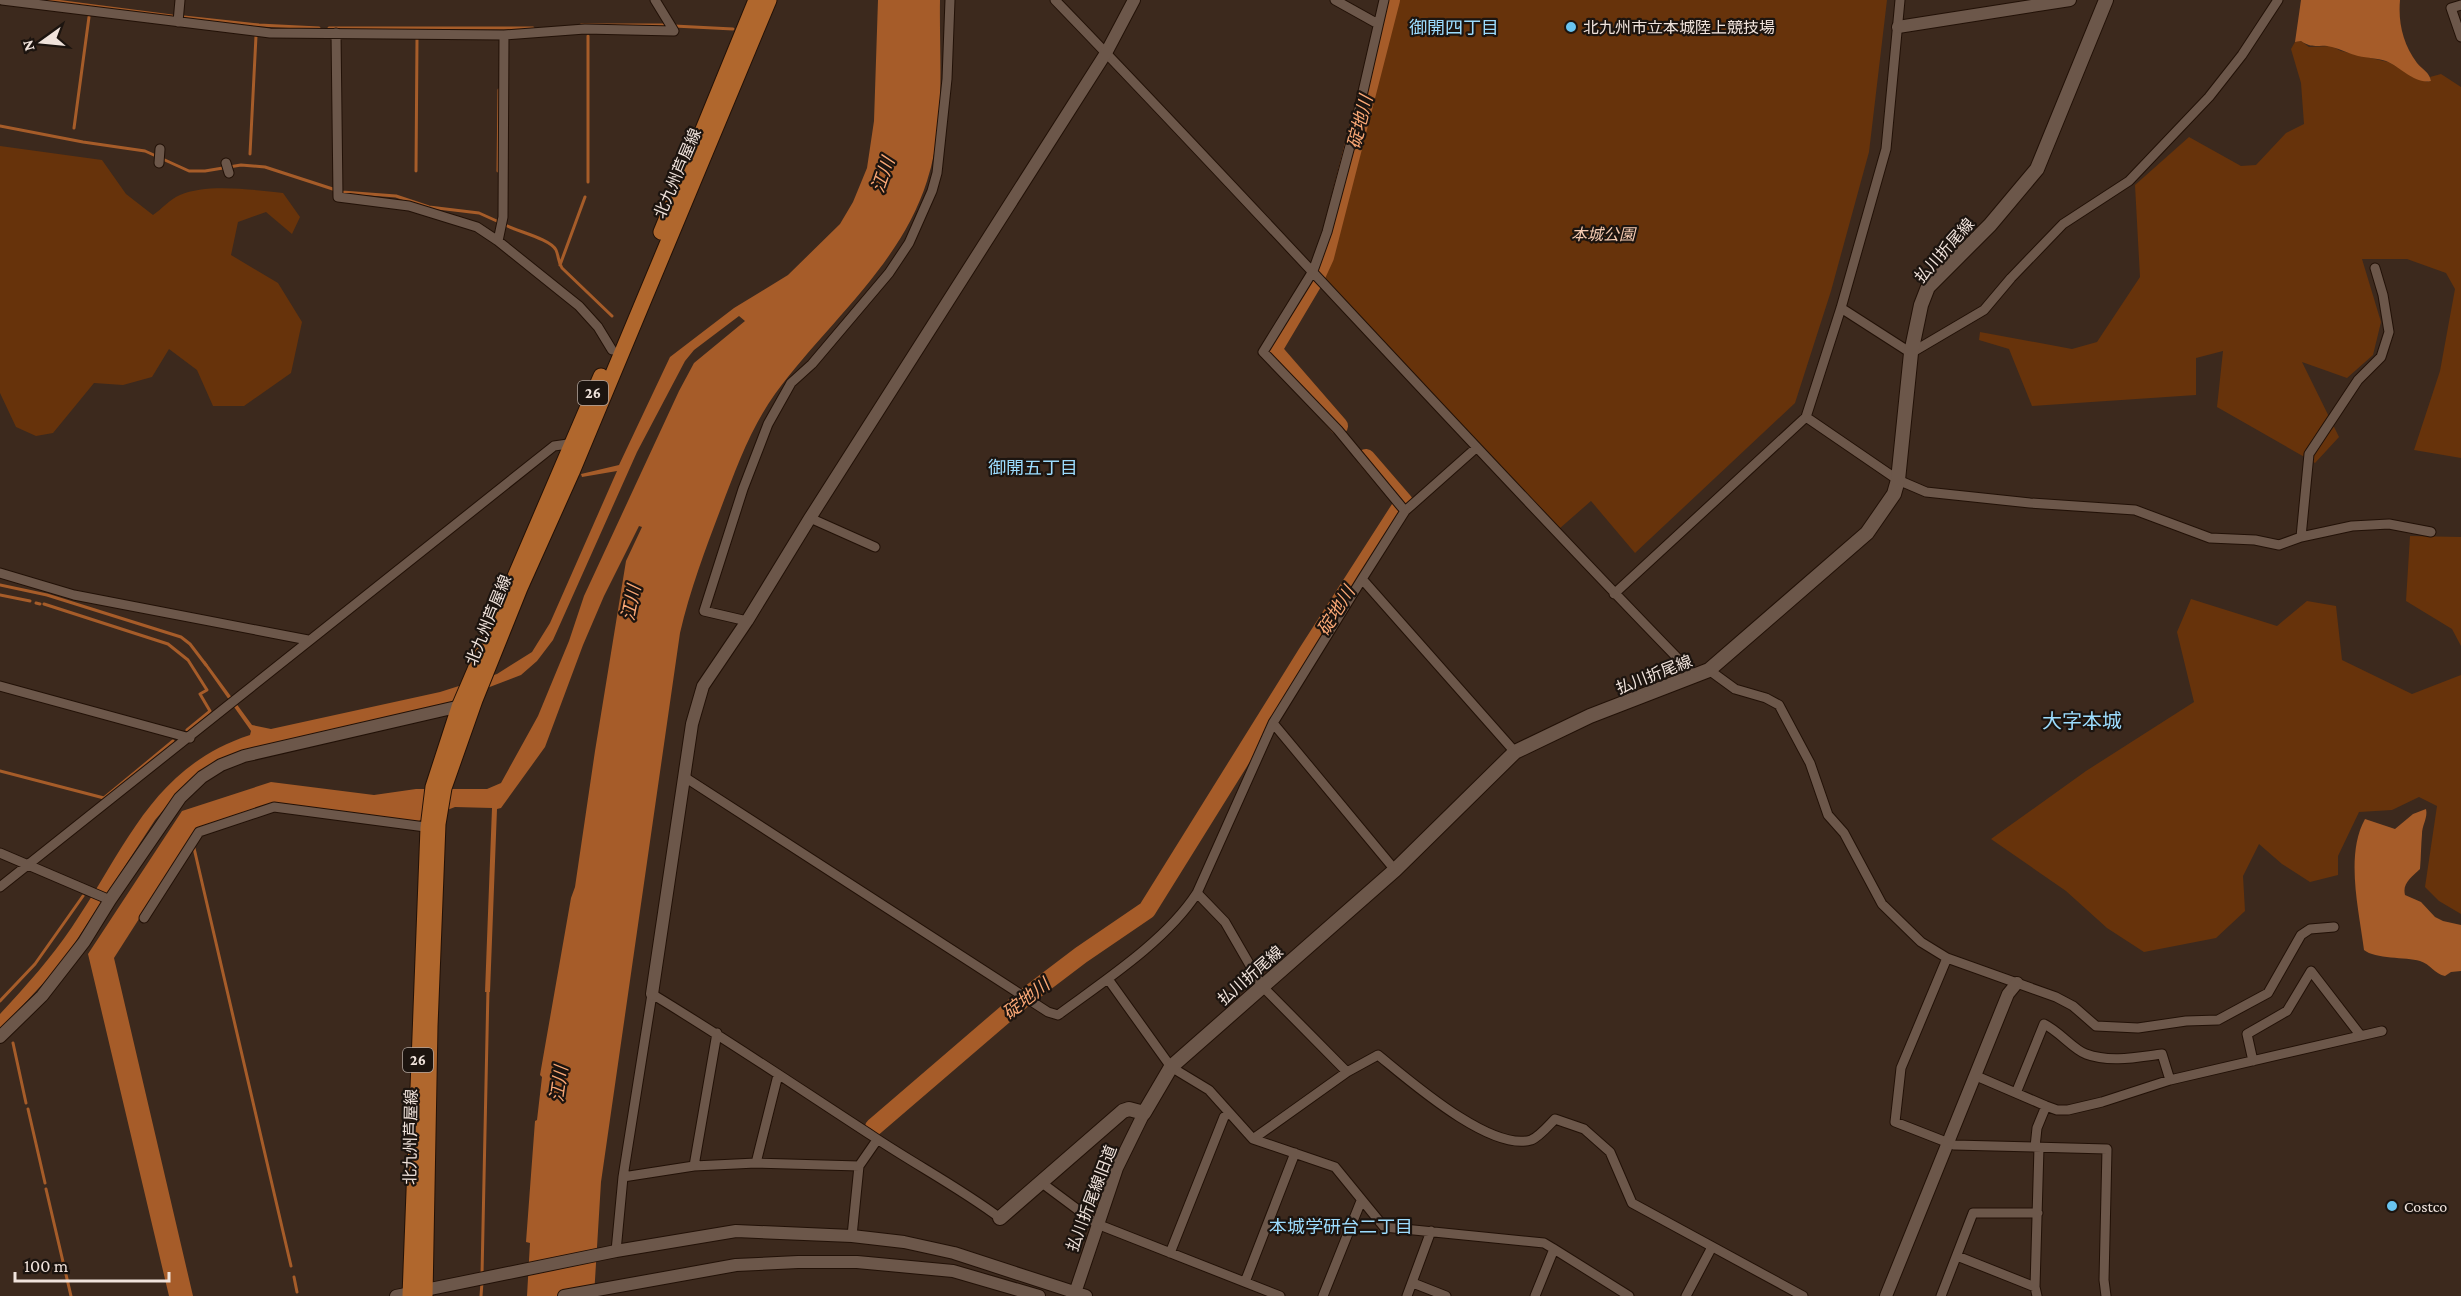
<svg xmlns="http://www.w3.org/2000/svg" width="2461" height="1296" font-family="'Crimson Pro','Noto Sans JP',serif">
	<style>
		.green { fill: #67330b }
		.water { fill: #a65c29 }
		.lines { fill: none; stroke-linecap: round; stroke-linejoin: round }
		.stream { stroke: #a65c29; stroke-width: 3 }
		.river { stroke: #a65c29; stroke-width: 18 }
		.minor-casing { stroke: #221107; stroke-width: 11 }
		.tertiary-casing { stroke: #221107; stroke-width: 14 }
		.secondary-casing { stroke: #221107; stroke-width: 16 }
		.primary-casing { stroke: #221107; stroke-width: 17 }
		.minor { stroke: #6c574a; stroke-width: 9 }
		.tertiary { stroke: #6c574a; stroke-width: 12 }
		.secondary { stroke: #6c574a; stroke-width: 14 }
		.primary { stroke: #b0672d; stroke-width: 15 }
		.poi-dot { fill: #69c4f0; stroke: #1c140f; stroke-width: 2 }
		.labels { text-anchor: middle; stroke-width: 4.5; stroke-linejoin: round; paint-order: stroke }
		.shield { fill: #1c140f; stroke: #b0a59e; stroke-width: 1.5 }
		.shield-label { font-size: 15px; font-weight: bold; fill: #f0e3dc }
		.poi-label { font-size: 16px; fill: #f0e3dc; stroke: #1c140f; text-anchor: start }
		.street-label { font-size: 16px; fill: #f0e3dc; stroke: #1c140f }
		.park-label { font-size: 16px; font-style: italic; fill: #f4cab1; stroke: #1c140f }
		.neighbourhood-label { font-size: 18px; fill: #9cdcfe; stroke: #1c140f }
		.water-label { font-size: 18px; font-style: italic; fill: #faa876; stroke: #1c140f }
		.quarter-label { font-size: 20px; fill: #9cdcfe; stroke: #1c140f }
	</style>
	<rect width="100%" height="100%" fill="#3c291d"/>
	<path class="green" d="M1393 0H1887L1869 152 1831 291 1795 403 1635 553 1591 501 1559 529 1320 274 1329 254Z
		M2301 41 2309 47 2331 46 2341 51 2388 62 2427 82 2431 81 2430 77 2441 74 2461 87V458L2414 450 2440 371 2455 289 2446 273 2407 259H2362L2381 322 2373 355 2347 378 2302 362 2339 437 2315 463 2217 407 2223 351 2196 358V395L2032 406 2009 349 1979 340 1980 332 2072 349 2097 342 2140 277 2135 185 2189 137 2241 166 2256 165 2286 133 2304 124 2301 83 2291 49 2295 42Z
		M0 146 102 160 126 194 153 215C162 209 170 199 180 195 207 183 254 190 283 193L300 217 292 234 266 212 238 222 231 255 278 283 302 322 291 373 244 406H213L197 370 169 349 152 377 123 385 94 383 53 433 36 436 16 427 0 393Z
		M2410 536 2461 537V646L2452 629 2406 601Z
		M2191 599 2277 626 2307 601 2336 606 2342 660 2412 694 2461 675V914L2439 901 2425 887 2437 806 2419 797 2392 810 2359 812 2338 856V875L2310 882 2282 864 2259 844 2243 876 2245 911 2216 938 2144 952 2107 928 2066 891 1991 839 2086 771 2194 702 2177 632Z"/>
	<path class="water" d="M878 0H940C939 59 946 123 927 181 900 266 827 323 775 394 750 429 736 469 721 508 705 550 690 590 680 633L601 1182 594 1296H527L530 1243 526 1242 535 1121 537 1120 542 1077 540 1075 571 898 575 887 595 751 626 561 642 527 639 526 604 596 583 645 545 747 501 808 497 809 490 992H485L492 808 455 807 416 822 274 804 197 828 114 958 193 1296H169L88 954 182 811 271 782 374 795 416 789H487L501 783 538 716 569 641 584 596 679 391 694 363 745 321 739 316 694 350 685 361 637 452 553 640 537 661 521 675 445 704 245 750 172 800 155 820 61 964 0 1030V1014C26 986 51 958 72 927 126 848 152 767 250 735L251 731 203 663 205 661 252 725 271 729 440 692 497 674 532 652 550 623 617 471 582 477 581 474 619 465 670 357 734 308 788 275 840 224 853 202 867 168 874 121Z
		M2301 0H2400C2398 23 2403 44 2417 63 2422 69 2430 73 2431 81 2416 85 2399 66 2386 61 2377 58 2368 58 2358 56 2349 54 2341 49 2332 47 2319 43 2314 50 2301 41L2295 42Z
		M2426 809C2428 818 2422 825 2422 834 2421 845 2421 857 2420 869 2412 877 2402 883 2405 895L2421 902 2435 917 2443 921 2461 925V971L2451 972 2445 976C2435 974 2430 964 2420 961 2406 957 2375 959 2364 950 2359 910 2345 855 2365 819L2395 829 2413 814Z"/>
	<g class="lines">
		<path class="stream" d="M48 0 172 16
			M184 17 259 25 319 28
			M581 25H667
			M674 26 733 29
			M329 28H533
			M588 36V182
			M0 126 83 142 145 151 189 171H205L241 165 265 167 342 192 396 196 429 207 479 213 499 222
			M74 128 89 17
			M250 154 256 36
			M416 171 417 39
			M498 171 499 90
			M505 225C516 231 551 239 556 250 559 257 558 262 562 268L612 316
			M560 265 585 197
			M0 585 47 595 181 637 190 644 206 665
			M0 595 30 601
			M36 603 40 604
			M44 604 168 644 188 660 207 690 200 694 210 711
			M187 730 209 712
			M0 771 104 798 173 741
			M194 848 291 1266
			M0 1001 35 964 83 896
			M13 1043 26 1103
			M28 1109 45 1183
			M46 1189 71 1296
			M482 1275 488 988
			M294 1277 297 1292
			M481 1296 482 1282"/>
		<path class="river" d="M1339 426 1273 350 1314 281 1325 257 1391 0
			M874 1127 1023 999 1081 955 1147 910 1307 653 1404 502 1366 458"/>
		<g class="minor-casing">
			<path id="minor" d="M2 0 270 33 504 35 585 29 674 31 655 0
				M1055 0C1271 223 1478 454 1695 676
				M1335 0 1378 24
				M1384 0 1354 131 1327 232 1313 271 1263 352 1338 430 1405 511
				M2461 5 2451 8 2461 37
				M178 22 180 0
				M336 33 338 197 409 206 477 227 498 241 579 306 598 327 612 350
				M159 163 160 149
				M226 163 229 173
				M498 241 503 217 504 35
				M1841 308 1911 353 1984 310 2011 278 2063 224 2129 181 2209 97 2242 55 2278 0
				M1806 417 1898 480 1926 492 2030 503 2135 510 2210 538 2255 540 2279 545 2301 537 2352 526 2389 524 2431 532
				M810 518 875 547
				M2301 537 2309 454 2358 380 2381 357 2389 332 2383 295 2375 268
				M0 573 74 595 308 640
				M1362 579 1515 752
				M1614 594 1806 417 1841 308 1886 149 1900 0
				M747 621 704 611 743 489 768 424 791 383 812 364 889 273 909 243 932 191 937 173 947 79 950 0
				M1709 670 1735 689 1766 698 1779 705 1810 763 1828 815 1844 833 1882 904 1921 942 1947 958 2056 997 2073 1006 2096 1026 2138 1028 2186 1021 2218 1020 2268 993 2301 935 2310 929 2334 927
				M0 686 190 738
				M1273 723 1395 870
				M686 778 1048 1012 1058 1015C1104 981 1166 941 1197 893L1273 723 1362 579 1405 511 1476 448
				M0 853 110 900
				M0 887 554 446 575 443
				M1197 893 1225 922 1262 986 1347 1072
				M144 918 199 832 274 807 433 828
				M1947 958 1901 1068 1895 1122 1954 1145 2107 1149 2104 1280 2106 1296
				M1108 979 1171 1067 1209 1090 1253 1139 1335 1167 1384 1227 1544 1243 1554 1249
				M2253 1061 2247 1034 2287 1011 2311 971 2361 1036
				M1981 1078 2046 1106 2057 1110H2068L2102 1102 2170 1080 2382 1031
				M2016 1093 2044 1024C2059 1031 2074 1050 2086 1054 2110 1063 2138 1057 2162 1054L2170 1080
				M1253 1139 1347 1072 1378 1055C1409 1080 1490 1152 1531 1140 1539 1137 1549 1125 1555 1119L1584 1129 1610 1152 1632 1203 1803 1296
				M2035 1147 2037 1128 2046 1106
				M756 1163 778 1075
				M694 1166 717 1033
				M859 1166 877 1140
				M623 1177 694 1166 756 1163 859 1166 852 1236
				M1042 1183 1097 1224 1280 1296
				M616 1251 623 1177 652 994C728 1040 800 1089 874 1137 916 1165 960 1188 1000 1218
				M1170 1253 1224 1117 1229 1113
				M1957 1256 2035 1287
				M1245 1282 1295 1153
				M1413 1283 1446 1296
				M1323 1296 1361 1201
				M1407 1296 1431 1231
				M1535 1296 1554 1249 1629 1296
				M1686 1296 1712 1247
				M1941 1296 1973 1213H2038
				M2037 1296 2035 1287 2039 1147"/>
		</g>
		<g class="tertiary-casing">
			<path id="tertiary" d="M1898 27 2070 0
				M652 994 692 724 703 686 747 621 810 518 1106 53 1134 0
				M0 1037 42 996 84 942 110 900 180 798 202 777 221 765 244 756 465 705
				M396 1296 616 1251 736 1231 852 1236 904 1242 954 1253 1086 1296
				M564 1296 736 1265 798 1262H857L953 1271 1039 1296
				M1074 1296 1117 1168 1144 1113
				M1886 1296 2008 994 2017 983"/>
		</g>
		<g class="secondary-casing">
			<path id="secondary" d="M1000 1218 1123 1111 1129 1109 1144 1113 1171 1067 1395 870 1515 752 1590 716 1709 670 1867 533 1894 494 1898 480 1911 353 1921 305 1928 287 1990 225 2037 169 2106 0"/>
		</g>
		<g class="primary-casing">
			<path id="primary" d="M661 232 756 0
				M410 1296 428 828 433 787 459 707 601 376
				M425 1296 430 1026 438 824 444 788 475 700 520 588 572 472 769 0"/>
		</g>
		<use href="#minor" class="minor"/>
		<use href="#tertiary" class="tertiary"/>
		<use href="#secondary" class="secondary"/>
		<use href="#primary" class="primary"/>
	</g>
	<g class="poi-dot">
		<circle cx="1571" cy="27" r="6"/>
		<circle cx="2392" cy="1206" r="6"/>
	</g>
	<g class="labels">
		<g class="shield">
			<rect x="578" y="381" width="30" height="24" rx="4.5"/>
			<rect x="403" y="1048" width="30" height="24" rx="4.5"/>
		</g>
		<g class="shield-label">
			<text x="593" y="398">26</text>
			<text x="418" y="1065">26</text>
		</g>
		<g class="poi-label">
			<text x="1583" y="33">北九州市立本城陸上競技場</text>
			<text x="2404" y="1212">Costco</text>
		</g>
		<g class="street-label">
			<text transform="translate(677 173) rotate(-67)" y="6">北九州芦屋線</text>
			<text transform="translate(1944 250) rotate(-48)" y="6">払川折尾線</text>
			<text transform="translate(488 620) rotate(-68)" y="6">北九州芦屋線</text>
			<text transform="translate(1654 674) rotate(-21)" y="6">払川折尾線</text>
			<text transform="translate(1250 975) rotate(-41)" y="6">払川折尾線</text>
			<text transform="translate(410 1137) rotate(-89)" y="6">北九州芦屋線</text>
			<text transform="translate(1091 1198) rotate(-69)" y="6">払川折尾線旧道</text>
		</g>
		<g class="park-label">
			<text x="1603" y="240">本城公園</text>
		</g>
		<g class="neighbourhood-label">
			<text x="1454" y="34">御開四丁目</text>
			<text x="1033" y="474">御開五丁目</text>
			<text x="1341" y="1233">本城学研台二丁目</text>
		</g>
		<g class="water-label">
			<text transform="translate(1360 122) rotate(-76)" y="6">碇地川</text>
			<text transform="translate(883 175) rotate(-71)" y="6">江川</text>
			<text transform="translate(631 603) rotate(-79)" y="6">江川</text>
			<text transform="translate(1336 611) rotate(-58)" y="6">碇地川</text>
			<text transform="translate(1026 999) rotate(-38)" y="6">碇地川</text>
			<text transform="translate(559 1084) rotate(-82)" y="6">江川</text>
		</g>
		<g class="quarter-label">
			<text x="2082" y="728">大字本城</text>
		</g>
	</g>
	<g transform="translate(42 42) rotate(255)" stroke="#1c140f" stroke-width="4.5" paint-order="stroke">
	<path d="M0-4.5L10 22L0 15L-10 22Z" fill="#f0e3dc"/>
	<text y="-9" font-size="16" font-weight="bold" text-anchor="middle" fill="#f0e3dc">N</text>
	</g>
	<path d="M15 1272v9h154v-9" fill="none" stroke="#f0e3dc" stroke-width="3"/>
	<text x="24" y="1272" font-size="18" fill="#f0e3dc" stroke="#1c140f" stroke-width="4.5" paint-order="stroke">100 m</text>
</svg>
